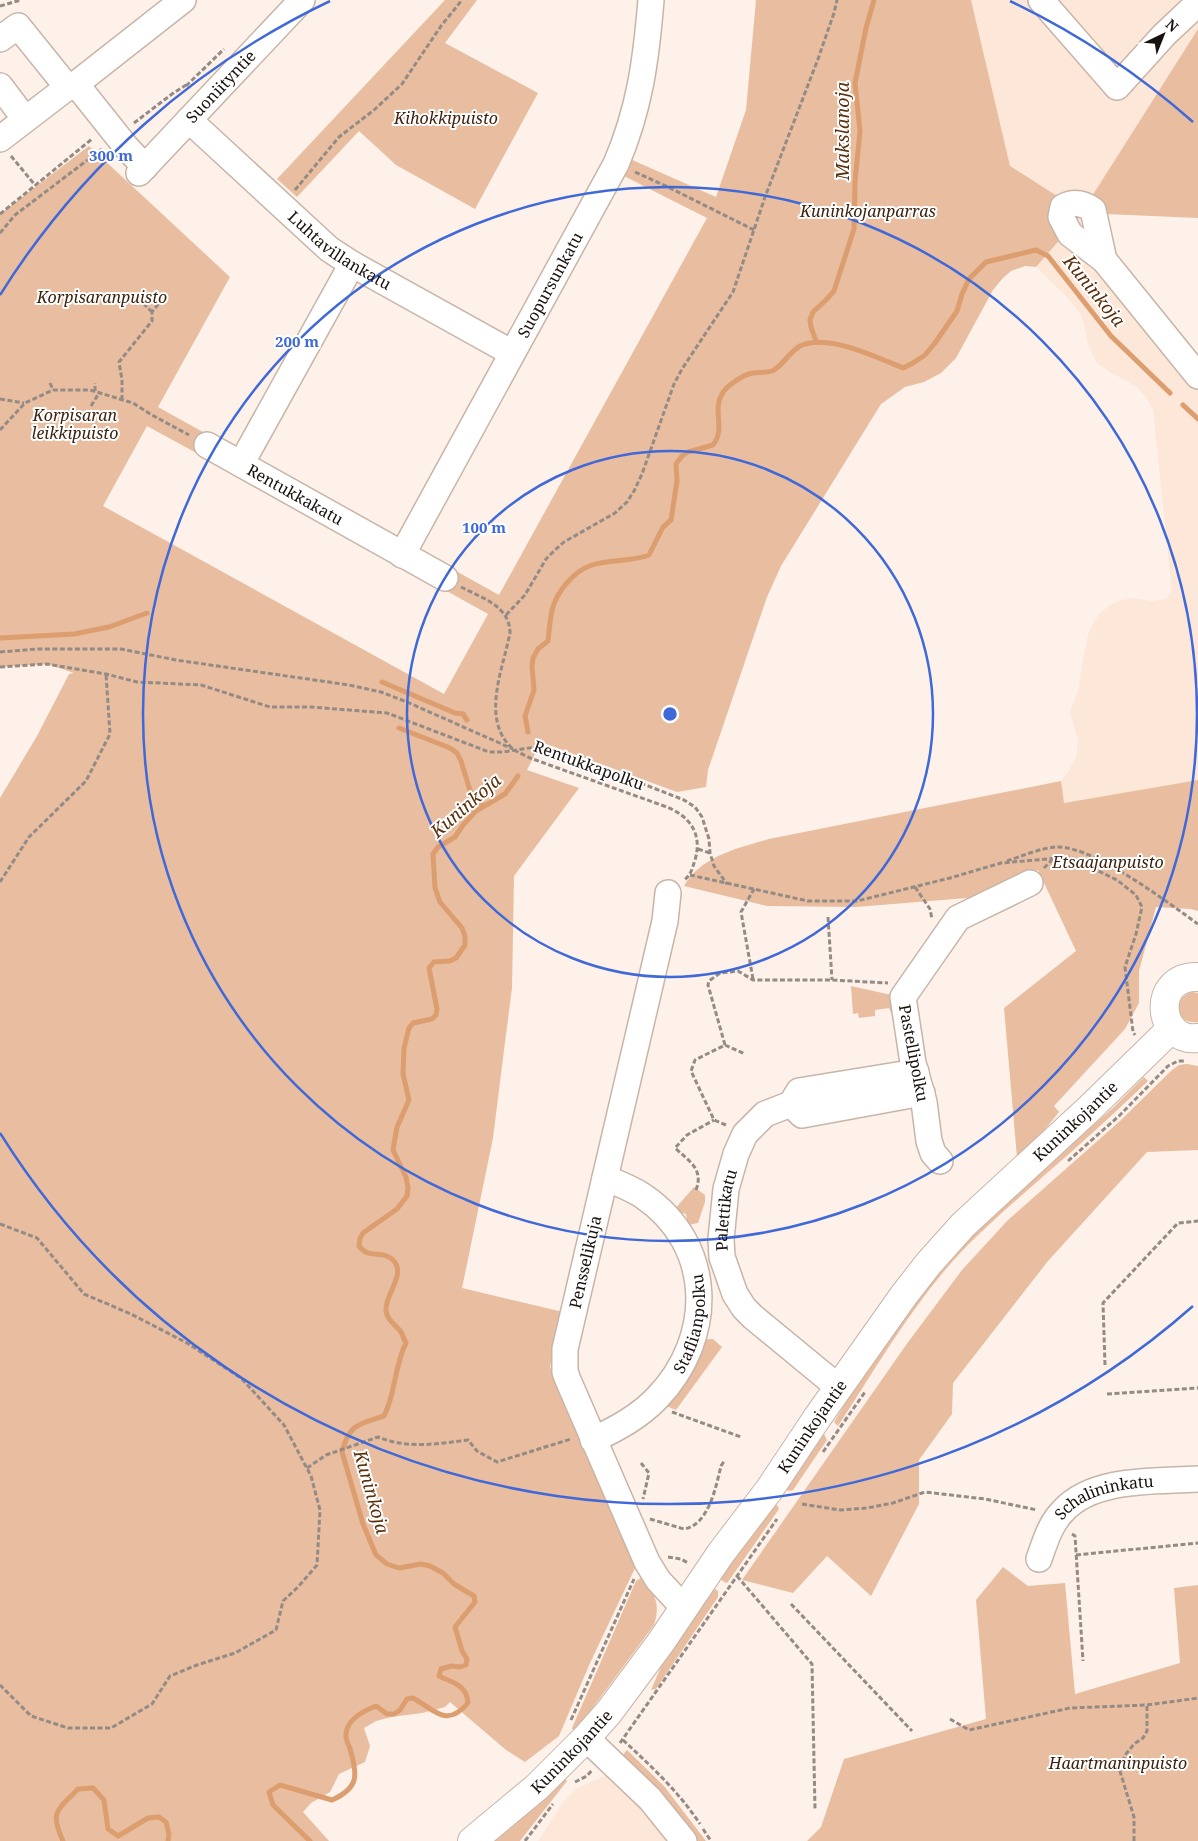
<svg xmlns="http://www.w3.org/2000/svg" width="1198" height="1841" font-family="'Noto Serif',serif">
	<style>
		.built { fill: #fde7d8 }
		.green { fill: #e8bda0 }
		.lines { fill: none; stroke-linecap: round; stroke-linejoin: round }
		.stream { stroke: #dc9d6f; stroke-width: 5 }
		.minor-casing { stroke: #c8b5a8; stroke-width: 28 }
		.major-casing { stroke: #c8b5a8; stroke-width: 30 }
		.path { stroke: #958b85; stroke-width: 3; stroke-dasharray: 5 2.5; stroke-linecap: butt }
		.minor { stroke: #fff; stroke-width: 25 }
		.major { stroke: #fff; stroke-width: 28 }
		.ring { fill: none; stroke: #3f68d9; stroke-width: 2.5 }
		.labels { text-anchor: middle; stroke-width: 4; stroke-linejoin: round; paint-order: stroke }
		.street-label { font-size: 16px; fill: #18110d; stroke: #fff }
		.park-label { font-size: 16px; font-style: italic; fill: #3d230f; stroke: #fff }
		.water-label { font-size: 18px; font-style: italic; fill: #592f0c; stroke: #fff }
		.centre { fill: #3f68d9; stroke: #fff; stroke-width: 2.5 }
		.ring-label { font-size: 15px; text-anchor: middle; font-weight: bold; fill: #3f68d9; stroke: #fff; stroke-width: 4; stroke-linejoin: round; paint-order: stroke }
	</style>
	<rect width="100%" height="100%" fill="#fdf1e9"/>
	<path class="built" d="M971 0H1198V29L1083 212 1198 354V780L1063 803 1061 781 1068 772 1076 758 1078 741 1070 712 1079 688 1082 664 1089 631 1099 614 1113 603 1130 598 1152 601 1166 599 1172 592 1153 410 1146 397 1136 386 1110 372 1097 363 1088 345 1084 324 1080 313 1065 295 1036 267 1082 213 1010 166Z
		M607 1775 624 1788 671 1841H538L564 1801 576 1789Z"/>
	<path class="green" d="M445 0H477L445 43 538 93 475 209 396 165 359 131 297 197 277 179Z
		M756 0H971L1010 166 1082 212 1198 29V218L1083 213 1036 267 1025 266 1011 271 1002 279 993 290 956 358 941 373 924 382 905 387 881 404 781 566 767 597 708 770 706 787 677 792 541 742 527 770 579 788 514 876 512 988 504 1050 493 1138 462 1288 563 1312 550 1367 636 1566 590 1663 559 1736 525 1762 506 1750 450 1702 445 1707 422 1713 391 1717 376 1721 364 1728 370 1746 365 1762 339 1774 330 1792 311 1803 303 1812 329 1841H0V798L37 736 69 674 74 673 47 664 0 667V214L89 146 230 277 158 407 210 436 200 455 147 426 103 506 444 694 488 614 445 590 456 571 499 595 707 218 622 175 630 159 716 197 746 110Z
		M1198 780V911L1191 909 1156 907 1139 971V1003L1125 1029 1054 1106 1059 1112 1034 1143 1017 1157 1004 1008 1076 951 1038 870 979 897 856 907 767 906 684 886C701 856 738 848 769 839L1061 781 1064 803Z
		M851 986 896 996 898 1012 891 1013 889 1008 875 1010V1016L859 1018 858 1013 853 1014Z
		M1192 992 1198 993V1022C1175 1025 1170 999 1192 992Z
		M1187 1064 1198 1066V1150L1147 1152 1048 1261 953 1383 952 1414 919 1460V1504L871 1596 827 1556 793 1593 742 1580 906 1345 962 1270 1008 1220 1120 1121 1172 1070 1179 1065Z
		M1144 1077 1148 1081C1122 1106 1096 1130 1070 1153 1034 1185 996 1216 963 1250 915 1300 876 1368 838 1426L834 1422 889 1333 957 1247 1011 1196 1113 1108Z
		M694 1187 705 1195V1202L698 1223 688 1225 686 1214 674 1210Z
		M708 1339H713L722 1347 676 1410 664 1405 703 1342Z
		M824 1434 827 1440 793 1490 790 1491 786 1490 784 1486Z
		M772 1503 778 1506 779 1509 728 1582 726 1583 720 1579Z
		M1003 1567 1028 1586 1065 1583 1075 1694 1180 1663 1174 1588 1198 1585V1841H807L821 1827 844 1759 986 1719 976 1600Z
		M644 1576C654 1596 661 1602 654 1625L574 1733 572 1728 636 1581Z
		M715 1589 718 1591V1597L656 1689 651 1690 664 1660 713 1590Z
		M627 1750 664 1786 706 1841H694L622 1756Z
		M565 1779 567 1781 520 1841H492Z"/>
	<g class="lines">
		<path class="stream" d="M816 341 811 327 810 320 813 312 826 300 834 291 854 229 855 182 860 131 855 83 866 28 874 0
			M1183 405 1198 419
			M0 638 74 634 109 627 147 613
			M382 682 455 713 463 714 467 720
			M399 728 450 748 457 753 461 761 472 797 475 802 484 805
			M528 732 525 716 534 690 532 666 533 658 538 649 548 641C549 631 550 620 552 610 557 591 574 571 592 565 611 559 631 562 649 555L663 527 671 520 677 481 676 464 682 456 688 452 713 445C726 429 712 410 722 394 726 386 744 374 753 373 759 372 766 373 772 371 782 367 788 353 800 346 827 333 876 357 903 368L913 363 925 355 935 343 957 311 962 294 969 279 986 262 1036 250 1048 256 1111 336 1170 393
			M63 1841C49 1811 58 1810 78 1789L93 1788 104 1800 108 1829 118 1836 148 1818 159 1817 166 1822 169 1834 168 1841
			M310 1841 273 1805 269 1792 280 1785 332 1800C359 1788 358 1775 350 1749 349 1745 345 1739 346 1734 347 1719 363 1711 376 1706L387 1714H394L400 1710 407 1699 413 1698C434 1709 446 1729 468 1703 467 1685 453 1683 439 1676L441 1669 451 1666 460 1667 466 1665 467 1659 462 1651 455 1627 475 1602 474 1596 454 1584 443 1573 430 1566 421 1564 399 1568 387 1564 376 1555 363 1524 342 1452C349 1424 359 1424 384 1416 396 1393 394 1366 406 1343 404 1340 403 1335 401 1332 396 1325 387 1321 386 1310 385 1294 407 1274 393 1260 382 1249 369 1260 359 1246L360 1238 363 1233 397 1209 407 1196 408 1188 406 1177 393 1150 397 1127 409 1100 403 1074 404 1048 409 1028 413 1023 432 1019 436 1015 437 1009 429 968 434 962 450 961 456 958 465 945V936L462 928 440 902 435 888 433 854 438 847 455 837 463 825 476 811 505 794 518 776"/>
		<g class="minor-casing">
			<g id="minor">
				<path d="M1041 0 1117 87 1164 35 1198 3"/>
				<path d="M0 39 18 26 68 88"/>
				<path d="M76 84 127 148 145 167"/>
				<path d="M0 86 25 119"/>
				<path id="s1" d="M189 120 329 249 352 264 512 353"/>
				<path d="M0 139 64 90 76 84 183 0"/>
				<path id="s2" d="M139 173 302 0"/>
				<path d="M1104 260 1093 210C1083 203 1074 201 1063 207L1061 217 1070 234 1104 260 1198 376"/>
				<path id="s3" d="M352 264 241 464 445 578"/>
				<path d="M207 445 241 464"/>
				<path id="s4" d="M402 555 616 164C640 108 646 60 651 0"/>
				<path d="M668 893 665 921 565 1349V1372L568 1380 647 1562 658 1580 684 1608"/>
				<path d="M791 1104 802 1115 922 1093"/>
				<path d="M940 1161 933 1153 929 1141 924 1102 913 1063 903 997 958 918 1030 883"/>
				<path id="s5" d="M838 1387 753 1317 744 1308 735 1294 722 1257 721 1239 726 1189 736 1154 745 1134 765 1114 791 1104 799 1091 916 1072"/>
				<path id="s6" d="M593 1440C616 1429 639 1417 657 1398 715 1338 715 1245 643 1196 631 1188 618 1183 605 1178"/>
				<path id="s7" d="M1039 1559C1045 1542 1050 1524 1063 1511 1094 1477 1156 1482 1198 1479"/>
				<path d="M586 1738 650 1799 684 1841"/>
			</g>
		</g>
		<g class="major-casing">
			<g id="major">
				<path d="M1198 977C1151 975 1156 1043 1198 1038"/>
				<path id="s8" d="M472 1841 537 1787 586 1738 609 1712 661 1642 721 1553 769 1490 817 1418 904 1295 929 1263 963 1225 1090 1108 1172 1028"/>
			</g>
		</g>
		<path class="path" d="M0 6 21 0
			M186 86 224 49
			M134 123 172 94 186 85
			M11 156 35 185
			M635 172 668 187 754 230
			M295 190 339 137 374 110 402 84 441 26 462 0
			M0 214 92 139
			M0 233 15 215 102 149
			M138 298 152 312
			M50 383 53 390
			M95 391V383
			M0 399 24 403
			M122 400V380L119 362 152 321V312L163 298
			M91 406 99 393
			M0 430 25 403 53 390H90L133 403 152 415 189 435
			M461 587C482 598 510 606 510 633 503 669 480 720 513 749 518 753 525 755 530 758L664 806C689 815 703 833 695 860 692 869 691 875 684 880
			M506 615 525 595 546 559 555 550 564 542 615 513 627 502 634 491 642 474 674 384 682 369 733 292 765 197 818 59 834 13 837 0
			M0 652 37 649H121L176 660 349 685 381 692 407 702 513 749
			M0 667 47 664 106 674 137 682 201 685 270 707H311L387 713 489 752H503L536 747 592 764 684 800 695 807 702 817 709 839 710 853 714 866 727 884
			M698 849 710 853
			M1007 861C1022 856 1043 847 1058 847 1095 847 1167 902 1198 924
			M1044 868 1054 858
			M690 875 808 901H857L950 878 1001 863 1070 857 1117 880 1136 895 1142 907 1136 934 1125 967 1133 1032 1135 1035
			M0 882 29 837 86 781 110 734 106 674
			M915 887 930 909 932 919
			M828 917 832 980
			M753 979 741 912 754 889
			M725 1045 745 1054
			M726 1125 714 1120 691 1071 695 1060 725 1045 708 985 709 981 720 973 738 971 753 980H832L888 983
			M1068 1161 1119 1116 1168 1066 1178 1061H1185
			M696 1190C704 1169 689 1161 675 1148L687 1135 714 1120
			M0 1224 37 1238 84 1294 131 1314 187 1343 241 1378 284 1425 311 1476 320 1510 317 1565 298 1587 283 1601 276 1630 235 1653 197 1665 170 1676 152 1704 111 1728H68L31 1716 0 1685
			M1105 1365 1103 1303 1178 1223 1198 1221
			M1107 1394 1198 1388
			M672 1412 741 1437
			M823 1452 865 1392
			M641 1463 649 1473 643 1499
			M307 1468 326 1455 378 1437C407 1449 437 1444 468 1440L477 1451 497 1462 571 1439
			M802 1504 840 1510 867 1508 893 1503 925 1492 985 1499 1037 1510
			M650 1519 684 1529C709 1525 716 1486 721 1466L725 1460
			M1072 1534 1075 1536 1083 1661
			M1076 1555 1198 1543
			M668 1557 681 1559 688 1563
			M737 1576 812 1664 815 1809
			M791 1604 912 1731
			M950 1719 969 1730 1070 1708 1147 1705 1198 1698
			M571 1720 634 1579
			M623 1740C651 1766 679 1792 700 1824
			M620 1743 777 1519
			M575 1782 587 1776 592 1770
			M703 1829 711 1841
			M525 1841 553 1804
			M1134 1841V1817L1119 1768 1126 1754 1134 1744 1143 1738 1147 1731V1705"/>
		<use href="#minor" class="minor"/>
		<use href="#major" class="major"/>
	</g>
	<g class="ring">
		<circle cx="670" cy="714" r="263"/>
		<circle cx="670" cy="714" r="527"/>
		<path d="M1193 1306A790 790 0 0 1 0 1133M0 295A790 790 0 0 1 330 1M1010 1A790 790 0 0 1 1193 122"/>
	</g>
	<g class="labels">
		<g class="street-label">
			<text dy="6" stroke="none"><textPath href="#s2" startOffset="119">Suoniityntie</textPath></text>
			<text dy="6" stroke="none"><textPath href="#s1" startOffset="200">Luhtavillankatu</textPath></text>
			<text dy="6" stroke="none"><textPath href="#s4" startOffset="308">Suopursunkatu</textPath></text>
			<text dy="6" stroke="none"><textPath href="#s3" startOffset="291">Rentukkakatu</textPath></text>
			<text transform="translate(589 765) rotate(20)" y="6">Rentukkapolku</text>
			<text transform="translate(914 1053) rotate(79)" y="6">Pastellipolku</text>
			<text dy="6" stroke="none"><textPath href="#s8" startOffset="944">Kuninkojantie</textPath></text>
			<text dy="6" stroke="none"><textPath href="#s5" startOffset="226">Palettikatu</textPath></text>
			<text transform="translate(585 1262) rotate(-77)" y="6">Pensselikuja</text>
			<text dy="6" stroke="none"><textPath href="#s6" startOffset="161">Staflianpolku</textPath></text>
			<text dy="6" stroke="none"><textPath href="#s8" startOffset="539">Kuninkojantie</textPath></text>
			<text dy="6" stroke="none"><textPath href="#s7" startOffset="99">Schalininkatu</textPath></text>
			<text dy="6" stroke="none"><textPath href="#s8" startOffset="134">Kuninkojantie</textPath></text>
		</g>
		<g class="park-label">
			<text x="446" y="124">Kihokkipuisto</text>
			<text x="868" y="217">Kuninkojanparras</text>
			<text x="102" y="303">Korpisaranpuisto</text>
			<text x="75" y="421">Korpisaran<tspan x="75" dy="18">leikkipuisto</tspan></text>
			<text x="1108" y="868">Etsaajanpuisto</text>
			<text x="1118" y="1769">Haartmaninpuisto</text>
		</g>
		<g class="water-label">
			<text transform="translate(843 131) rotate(-90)" y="6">Makslanoja</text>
			<text transform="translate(1094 291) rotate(51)" y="6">Kuninkoja</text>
			<text transform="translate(466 806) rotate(-41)" y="6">Kuninkoja</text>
			<text transform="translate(371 1492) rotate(74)" y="6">Kuninkoja</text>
		</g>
	</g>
	<circle cx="670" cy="714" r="8" class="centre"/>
	<g class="ring-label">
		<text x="111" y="161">300 m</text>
		<text x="297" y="347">200 m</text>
		<text x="484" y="533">100 m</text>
	</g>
	<g transform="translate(1163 35) rotate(43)" stroke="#ffffff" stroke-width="4" paint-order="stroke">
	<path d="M0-4L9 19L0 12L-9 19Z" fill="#18110d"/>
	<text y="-8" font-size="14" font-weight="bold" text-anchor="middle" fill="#18110d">N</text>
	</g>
</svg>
